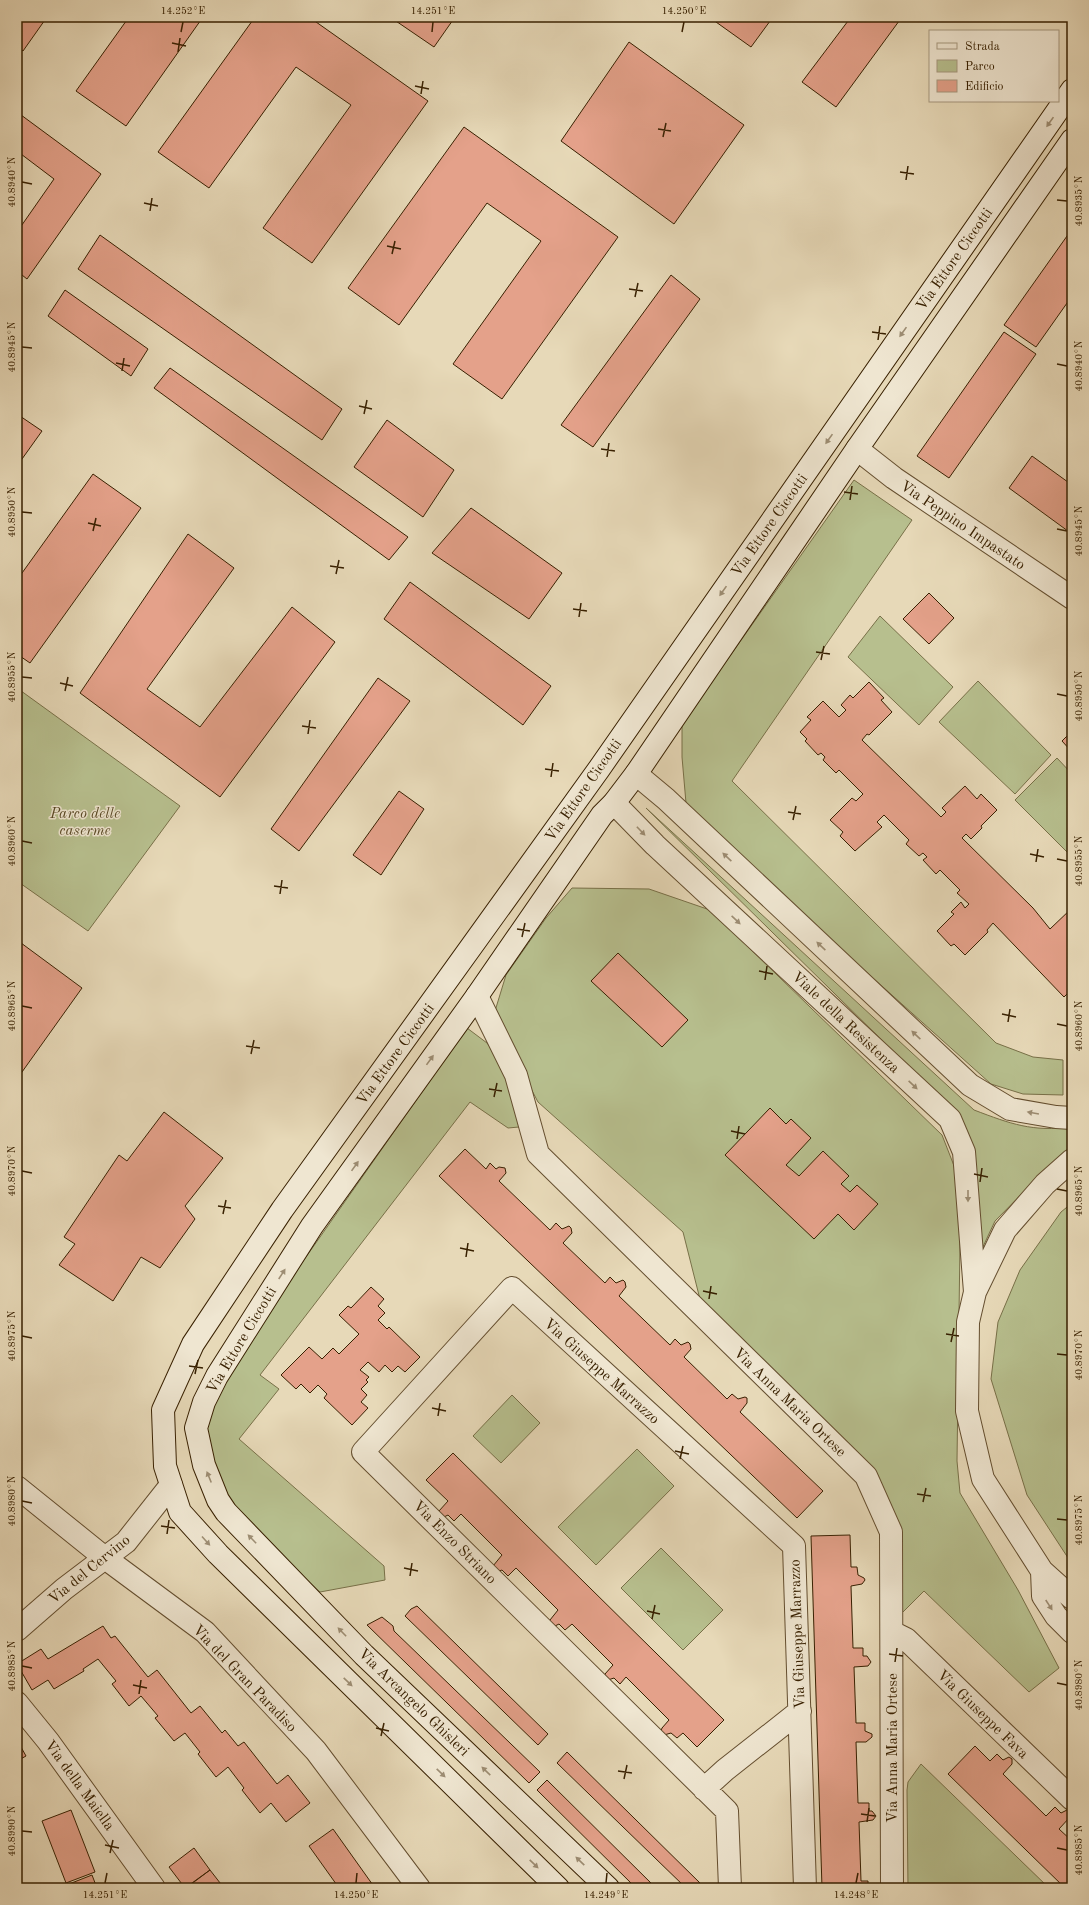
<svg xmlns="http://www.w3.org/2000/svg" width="1089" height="1905" font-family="'Old Standard TT',serif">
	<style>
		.green { fill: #b7bf8e; stroke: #787048 }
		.building { fill: #e4a18a; stroke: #382001 }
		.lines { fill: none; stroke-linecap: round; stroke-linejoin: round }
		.street-casing { stroke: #644e2f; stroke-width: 24 }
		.secondary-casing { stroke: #382001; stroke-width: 24 }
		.street { stroke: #efe6d1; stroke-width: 22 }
		.secondary { stroke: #efe6d1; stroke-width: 22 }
		.oneway { fill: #9d8d73 }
		.ticks { fill: none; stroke: #382001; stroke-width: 1.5 }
		.labels { text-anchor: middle; stroke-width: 3; stroke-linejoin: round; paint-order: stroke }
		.street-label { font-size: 15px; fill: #382001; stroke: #efe6d1 }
		.park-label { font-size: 15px; font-style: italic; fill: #584824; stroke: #efe6d1 }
		.neatline { fill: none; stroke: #382001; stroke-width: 1.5 }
		.ticks-label { font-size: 10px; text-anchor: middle; fill: #382001 }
	</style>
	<rect width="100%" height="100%" fill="#e7d9b8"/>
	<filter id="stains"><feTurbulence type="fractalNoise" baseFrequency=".005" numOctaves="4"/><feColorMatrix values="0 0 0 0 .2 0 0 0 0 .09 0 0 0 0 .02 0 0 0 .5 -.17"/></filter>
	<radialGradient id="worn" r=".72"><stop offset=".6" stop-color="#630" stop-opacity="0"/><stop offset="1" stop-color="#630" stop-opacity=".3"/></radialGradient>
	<path class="green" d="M854 480 912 520 732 781 996 1043 1033 1057 1063 1060V1095L1023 1094 991 1084 698 821 686 803 682 757V724Z
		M880 616 953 687 919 725 848 657Z
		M978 681 1051 755 1015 794 939 722Z
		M17 688 180 806 88 931 17 881Z
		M1057 758 1072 774V857L1015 800Z
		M646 808 974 1110C1011 1124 1032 1132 1072 1127V1147L1054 1161 995 1221 980 1253 959 1116Z
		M572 888 649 889 710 910 942 1135 958 1176 960 1242 957 1461 960 1493 1018 1590 1059 1668 1029 1692 924 1591 902 1613 883 1515 827 1438 705 1319 683 1232 538 1102 517 1062 495 1011 506 975 546 918Z
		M467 1028 487 1043 512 1074 519 1127 508 1128 470 1102 260 1375 279 1389 239 1439 384 1566 385 1580 320 1592 218 1500 203 1456 204 1402Z
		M1072 1203V1564L1027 1495 991 1379 998 1322 1020 1270 1061 1212Z
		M512 1395 540 1423 501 1463 473 1436Z
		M637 1449 674 1486 596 1565 558 1527Z
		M661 1548 723 1610 683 1650 621 1588Z
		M921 1764 1049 1888H908L907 1790 908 1782Z"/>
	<path class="building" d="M17 17H47L23 51 17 47Z
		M129 17H203L126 126 76 91Z
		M255 17H309L428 101 312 263 263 228 351 105 296 67 209 188 158 152Z
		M390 17H455L434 47Z
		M709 17H773L751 47Z
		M851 17H902L836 107 802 82Z
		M629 42 744 125 674 224 561 141Z
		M17 112 101 174 27 279 17 271V232L54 179 17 151Z
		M464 127 618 237 502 399 453 364 541 241 487 203 399 325 348 288Z
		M1072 229V296L1036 347 1004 325Z
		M100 235 342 409 322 440 78 269Z
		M671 275 700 299 593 447 561 425Z
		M65 290 148 349 131 376 48 316Z
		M1004 332 1036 354 949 478 917 456Z
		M170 368 408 537 389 560 154 388Z
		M17 414 42 431 17 466Z
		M387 420 454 470 423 517 354 467Z
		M1032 456 1072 485V534L1009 488Z
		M93 474 141 508 30 663 17 654V580Z
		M471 508 562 573 529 619 432 553Z
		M188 534 234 568 147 689 200 727 292 607 335 642 220 797 80 693Z
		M410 582 551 686 523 725 384 619Z
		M929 593 954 618 929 644 903 619Z
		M378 678 410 701 299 851 271 829Z
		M869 682 884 698 881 700 892 712 869 735 867 734 862 740 941 817 946 812 942 808 965 786 977 799 981 794 997 810 981 826 982 828 971 839 966 834 962 838 1033 908 1050 929 1072 908V989L1064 997 993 923 987 930 988 932 965 955 954 944 951 946 937 931 954 914 951 912 961 902 965 908 969 904 957 893 960 890 940 870 936 874 923 860 927 857 923 853 919 856 906 844 909 840 884 815 877 822 882 827 855 851 840 836 843 832 830 820 852 798 856 801 863 794 839 770 836 773 823 760 825 757 821 753 818 755 805 741 807 739 800 732 811 720 807 717 823 701 839 717 846 710 841 705 850 695 853 698Z
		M1072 727V752L1062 741 1072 731 1069 729Z
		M399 791 424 809 381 875 353 855Z
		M17 940 82 988 17 1079Z
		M618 953 688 1020 662 1047 591 981Z
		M770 1108 786 1124 791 1119 811 1138 786 1165 799 1176 823 1151 849 1176 841 1184 850 1192 857 1185 878 1204 854 1230 838 1214 814 1239 725 1155Z
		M164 1112 223 1158 185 1206 195 1219 160 1268 141 1257 113 1301 59 1265 75 1244 64 1237 119 1155 127 1161Z
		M465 1149 486 1169 490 1163 496 1169 499 1167 505 1168 506 1173 499 1181 550 1230 556 1223 562 1229 569 1226 571 1228 572 1233 563 1243 605 1283 610 1277 616 1283 623 1280 625 1282 626 1287 619 1296 670 1345 675 1339 681 1345 688 1342 690 1344 691 1349 684 1357 727 1399 732 1394 738 1399 745 1397 747 1398V1403L740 1412 823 1491 797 1518 439 1176Z
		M371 1287 384 1299 378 1306 385 1313 378 1320 387 1329 389 1327 420 1357 405 1372 398 1366 392 1372 385 1365 379 1372 368 1362 360 1370 369 1377 366 1380 368 1382 361 1389 367 1395 361 1402 368 1408 352 1425 324 1398 327 1394 318 1385 310 1393 301 1384 296 1389 281 1375 309 1347 322 1359 333 1348 339 1354 359 1334 339 1315 348 1306 351 1308Z
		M453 1453 724 1720 697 1747 683 1733 677 1738 671 1733 664 1735 661 1731 662 1728 669 1720 626 1677 620 1684 614 1678 608 1680 605 1677V1674L613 1665 572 1624 565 1630 559 1624 553 1627 549 1623 550 1620 558 1610 516 1568 508 1576 502 1570 496 1572 493 1566 502 1555 461 1514 454 1521 448 1515 442 1518 439 1514V1511L448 1501 426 1480Z
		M850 1535 851 1567H857L858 1575 864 1578 865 1580 862 1584 851 1586 853 1648H863V1656H867L871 1662 868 1666 854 1667 856 1723H865V1731L872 1734V1737L866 1742H856L858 1803H869V1811H872L876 1816 873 1820 859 1822 861 1881H868V1888H822L811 1536Z
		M417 1606 548 1734 538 1745 405 1616 411 1609Z
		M382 1617 393 1626 394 1631 540 1772 529 1783 367 1625Z
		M103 1626 111 1638 115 1636 148 1677 157 1670 191 1713 200 1706 222 1733 225 1730 238 1746 244 1742 277 1784 288 1775 310 1803 286 1822 271 1803 260 1813 242 1790 244 1788 228 1767 216 1777 198 1754 200 1752 185 1733 174 1741 155 1718 158 1716 141 1696 129 1706 112 1684 116 1681 98 1659 83 1669 84 1671 54 1689 48 1680 32 1690 17 1664 41 1649 48 1659Z
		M17 1740 26 1756 17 1761Z
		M975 1746 990 1761 997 1754 1003 1760 1009 1757 1012 1759V1764L1003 1774 1046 1816 1055 1807 1061 1813 1067 1810 1070 1812V1817L1059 1829 1072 1841V1888H1065L948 1774Z
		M567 1752 702 1885V1888H686L557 1763Z
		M547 1780 656 1888H636L537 1790Z
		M71 1810 95 1872 66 1883 42 1821Z
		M333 1829 375 1888H339L309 1846Z
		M194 1848 210 1870 185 1888 169 1867Z
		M210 1870 224 1888H186Z
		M92 1875 97 1888H64V1886Z"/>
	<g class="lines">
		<g class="street-casing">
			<path id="street" d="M857 449 894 478 1072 598
				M636 774 666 799 970 1085 1010 1109 1056 1117 1072 1118
				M614 803 655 845 950 1119 964 1152 975 1292
				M477 996 516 1075 538 1154 866 1476 891 1532 892 1888
				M1072 1160 1045 1184 1005 1230 975 1292 968 1322 967 1411 983 1479 1042 1571 1072 1598
				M17 1487 105 1558 205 1632 316 1751 419 1888
				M1042 1571 1043 1596 1056 1616 1072 1632
				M17 1630 64 1589 126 1542 171 1485
				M892 1632 906 1639 1072 1799
				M17 1703 48 1741 154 1888
				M704 1789 725 1770 800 1711
				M730 1888 727 1811 363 1452 512 1288 794 1546 805 1888"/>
		</g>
		<g class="secondary-casing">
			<path id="secondary" d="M558 1888 218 1554 180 1512 165 1466 163 1410 193 1344 282 1210 599 769 1072 90
				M608 1888 364 1655 226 1512 218 1500 204 1465 196 1428 204 1402 217 1376 312 1226 477 996 602 815 614 803 636 774 857 449 1072 140"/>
		</g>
		<use href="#street" class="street"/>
		<use href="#secondary" class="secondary"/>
	</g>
	<defs><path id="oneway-solid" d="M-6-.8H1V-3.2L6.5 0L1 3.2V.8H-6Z"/></defs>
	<g class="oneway">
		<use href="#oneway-solid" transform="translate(1050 122) rotate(125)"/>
		<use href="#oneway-solid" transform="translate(903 332) rotate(125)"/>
		<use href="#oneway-solid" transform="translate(829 439) rotate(125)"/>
		<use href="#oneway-solid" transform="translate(723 591) rotate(125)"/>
		<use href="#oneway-solid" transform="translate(641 831) rotate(46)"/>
		<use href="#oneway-solid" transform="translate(727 857) rotate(-137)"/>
		<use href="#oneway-solid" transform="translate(736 920) rotate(43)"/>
		<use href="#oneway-solid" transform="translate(821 946) rotate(-137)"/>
		<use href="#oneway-solid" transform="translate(916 1035) rotate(-137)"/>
		<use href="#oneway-solid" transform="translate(430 1060) rotate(-54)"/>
		<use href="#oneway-solid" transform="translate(913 1085) rotate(43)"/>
		<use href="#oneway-solid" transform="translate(1033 1113) rotate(-170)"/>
		<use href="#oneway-solid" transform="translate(355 1166) rotate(-55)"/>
		<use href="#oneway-solid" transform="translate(968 1196) rotate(90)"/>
		<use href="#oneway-solid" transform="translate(282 1274) rotate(-57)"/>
		<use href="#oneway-solid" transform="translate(209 1477) rotate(-112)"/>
		<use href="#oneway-solid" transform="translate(252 1539) rotate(-134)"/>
		<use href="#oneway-solid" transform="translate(206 1541) rotate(48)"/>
		<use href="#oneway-solid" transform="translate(1049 1605) rotate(57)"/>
		<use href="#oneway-solid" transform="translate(342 1632) rotate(-134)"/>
		<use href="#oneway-solid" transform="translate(348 1682) rotate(44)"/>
		<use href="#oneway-solid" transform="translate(486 1771) rotate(-136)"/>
		<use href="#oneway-solid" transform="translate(441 1773) rotate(44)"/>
		<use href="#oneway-solid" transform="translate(580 1861) rotate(-136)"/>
		<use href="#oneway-solid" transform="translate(534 1864) rotate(44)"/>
	</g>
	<path class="ticks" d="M181 32 183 22M432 32 433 22M682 32 684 22M172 43 186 46M178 52 180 38M415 86 429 89M421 94 423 81M658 129 671 131M663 137 666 123M900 172 914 174M906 180 908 166M22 182 32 184M1057 200 1067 201M144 203 158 206M150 211 152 198M387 246 401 249M392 254 395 241M629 289 643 291M635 297 638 283M872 332 886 334M878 340 880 326M22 347 32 348M116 363 130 366M1057 364 1067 366M122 371 124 358M359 406 372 409M364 414 367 400M601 449 615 451M607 457 609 443M844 492 858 494M850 500 852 486M22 512 32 513M88 523 101 526M1057 529 1067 531M93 531 96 518M330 566 344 568M336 574 339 560M573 609 587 611M579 617 581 603M816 652 830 654M821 660 824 646M22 677 32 678M60 683 73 686M65 691 68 677M1057 694 1067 696M302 726 316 728M308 734 310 720M545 769 559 771M551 777 553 763M788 812 801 814M793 820 796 806M22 841 32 843M1030 854 1044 857M1057 859 1067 861M1036 862 1038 849M274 886 288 888M280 894 282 880M517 929 530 931M522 937 525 923M759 971 773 974M765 980 767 966M22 1006 32 1008M1002 1014 1016 1017M1008 1022 1010 1009M1057 1024 1067 1026M246 1046 260 1048M251 1054 254 1040M489 1089 502 1091M494 1097 497 1083M731 1131 745 1134M737 1139 739 1126M22 1171 32 1173M974 1174 988 1177M980 1182 982 1168M1057 1189 1067 1191M218 1206 231 1208M223 1214 226 1200M460 1248 474 1251M466 1257 468 1243M703 1291 717 1294M709 1299 711 1286M946 1334 959 1336M22 1336 32 1338M951 1342 954 1328M1057 1354 1067 1355M189 1366 203 1368M195 1374 198 1360M432 1408 446 1411M438 1416 440 1403M675 1451 689 1454M680 1459 683 1446M917 1494 931 1496M22 1501 32 1503M923 1502 926 1488M1057 1519 1067 1520M161 1526 175 1528M167 1534 169 1520M404 1568 418 1571M410 1576 412 1563M647 1611 660 1614M652 1619 655 1605M889 1654 903 1656M895 1662 897 1648M22 1666 32 1668M1057 1683 1067 1685M133 1685 147 1688M139 1694 141 1680M376 1728 389 1731M381 1736 384 1723M618 1771 632 1773M624 1779 627 1765M861 1814 875 1816M867 1822 869 1808M22 1831 32 1832M105 1845 119 1848M1057 1848 1067 1850M110 1853 113 1840M105 1883 107 1873M356 1883 357 1873M606 1883 607 1873M856 1883 858 1873"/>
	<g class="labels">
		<g class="street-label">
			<text transform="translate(954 259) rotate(-55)" y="5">Via Ettore Ciccotti</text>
			<text transform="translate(769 525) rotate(-55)" y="5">Via Ettore Ciccotti</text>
			<text transform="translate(963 525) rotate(34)" y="5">Via Peppino Impastato</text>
			<text transform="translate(583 790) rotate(-55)" y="5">Via Ettore Ciccotti</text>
			<text transform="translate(846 1022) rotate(43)" y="5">Viale della Resistenza</text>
			<text transform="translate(395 1054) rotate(-54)" y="5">Via Ettore Ciccotti</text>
			<text transform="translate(241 1340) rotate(-59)" y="5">Via Ettore Ciccotti</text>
			<text transform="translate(602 1371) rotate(42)" y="5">Via Giuseppe Marrazzo</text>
			<text transform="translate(790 1402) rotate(44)" y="5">Via Anna Maria Ortese</text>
			<text transform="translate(455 1542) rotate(45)" y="5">Via Enzo Striano</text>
			<text transform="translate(89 1569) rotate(-39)" y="5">Via del Cervino</text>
			<text transform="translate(797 1634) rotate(-92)" y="5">Via Giuseppe Marrazzo</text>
			<text transform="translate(245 1678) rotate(46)" y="5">Via del Gran Paradiso</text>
			<text transform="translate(414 1702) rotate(44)" y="5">Via Arcangelo Ghisleri</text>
			<text transform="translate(983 1714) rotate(44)" y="5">Via Giuseppe Fava</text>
			<text transform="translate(892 1748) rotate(-90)" y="5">Via Anna Maria Ortese</text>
			<text transform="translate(80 1785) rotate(54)" y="5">Via della Maiella</text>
		</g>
		<g class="park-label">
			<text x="85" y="818">Parco delle<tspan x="85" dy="17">caserme</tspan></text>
		</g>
	</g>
	<rect width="1089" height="1905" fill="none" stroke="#e7d9b8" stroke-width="44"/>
	<rect x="929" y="30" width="130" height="72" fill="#efe6d1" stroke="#a6977e"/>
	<rect x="937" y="43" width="20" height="6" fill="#efe6d1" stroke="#a6977e"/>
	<text x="965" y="50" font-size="12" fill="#382001">Strada</text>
	<rect x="937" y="60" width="20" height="12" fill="#b7bf8e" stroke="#a6977e"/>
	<text x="965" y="70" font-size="12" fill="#382001">Parco</text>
	<rect x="937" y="80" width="20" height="12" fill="#e4a18a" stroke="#a6977e"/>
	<text x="965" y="90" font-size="12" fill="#382001">Edificio</text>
	<rect x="22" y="22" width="1045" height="1861" class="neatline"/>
	<g class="ticks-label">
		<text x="183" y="14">14.252°E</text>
		<text x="433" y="14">14.251°E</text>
		<text x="684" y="14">14.250°E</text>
		<text transform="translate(11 182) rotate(-90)" y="4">40.8940°N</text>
		<text transform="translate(1078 201) rotate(-90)" y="4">40.8935°N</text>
		<text transform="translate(11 347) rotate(-90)" y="4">40.8945°N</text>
		<text transform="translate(1078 366) rotate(-90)" y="4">40.8940°N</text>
		<text transform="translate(11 512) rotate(-90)" y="4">40.8950°N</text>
		<text transform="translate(1078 531) rotate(-90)" y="4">40.8945°N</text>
		<text transform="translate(11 677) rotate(-90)" y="4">40.8955°N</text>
		<text transform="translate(1078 696) rotate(-90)" y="4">40.8950°N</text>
		<text transform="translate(11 841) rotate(-90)" y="4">40.8960°N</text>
		<text transform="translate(1078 861) rotate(-90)" y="4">40.8955°N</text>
		<text transform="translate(11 1006) rotate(-90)" y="4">40.8965°N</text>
		<text transform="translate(1078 1026) rotate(-90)" y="4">40.8960°N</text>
		<text transform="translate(11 1171) rotate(-90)" y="4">40.8970°N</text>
		<text transform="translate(1078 1191) rotate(-90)" y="4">40.8965°N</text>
		<text transform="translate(11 1336) rotate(-90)" y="4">40.8975°N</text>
		<text transform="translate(1078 1355) rotate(-90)" y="4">40.8970°N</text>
		<text transform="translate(11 1501) rotate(-90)" y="4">40.8980°N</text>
		<text transform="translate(1078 1520) rotate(-90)" y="4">40.8975°N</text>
		<text transform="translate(11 1666) rotate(-90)" y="4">40.8985°N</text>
		<text transform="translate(1078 1685) rotate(-90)" y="4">40.8980°N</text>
		<text transform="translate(11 1831) rotate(-90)" y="4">40.8990°N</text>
		<text transform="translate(1078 1850) rotate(-90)" y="4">40.8985°N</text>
		<text x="105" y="1898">14.251°E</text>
		<text x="356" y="1898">14.250°E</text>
		<text x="606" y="1898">14.249°E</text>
		<text x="856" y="1898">14.248°E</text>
	</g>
	<rect width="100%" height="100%" filter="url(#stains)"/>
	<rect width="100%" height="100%" fill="url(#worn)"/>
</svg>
